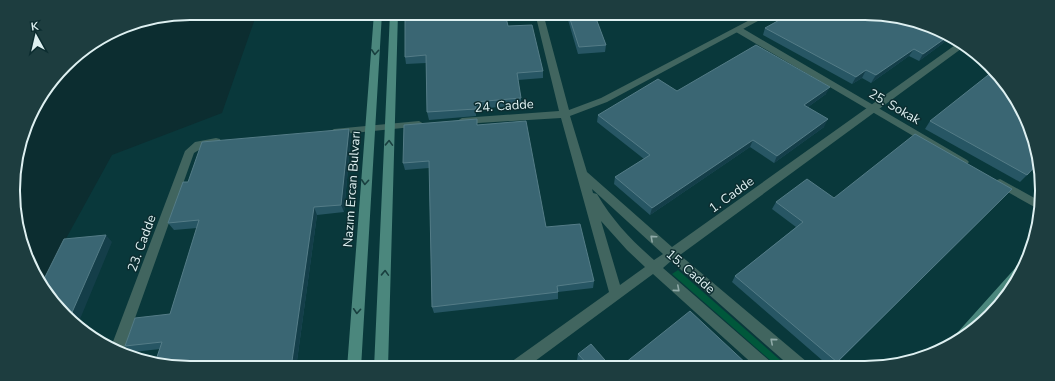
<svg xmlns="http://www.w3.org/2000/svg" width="1055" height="381" font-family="'Nunito Sans',sans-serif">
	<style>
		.built { fill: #09383b }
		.green { fill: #00583b }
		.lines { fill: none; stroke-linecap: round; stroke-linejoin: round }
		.minor { fill: #41655f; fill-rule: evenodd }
		.tertiary { fill: #41655f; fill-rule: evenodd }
		.secondary { fill: #4b877d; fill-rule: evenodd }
		.wall { fill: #275664 }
		.shaded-wall { fill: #143e49 }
		.building { fill: #3a6673; stroke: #547c87 }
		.oneway { stroke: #193f3f }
		.oneway2 { stroke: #90aaa8 }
		.labels { text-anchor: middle; stroke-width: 3; stroke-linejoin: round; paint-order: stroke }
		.street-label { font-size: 13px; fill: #def0f1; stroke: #0c2d30 }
		.rim { fill: none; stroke: #def0f1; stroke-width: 2 }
	</style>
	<rect width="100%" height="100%" fill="#0c2d30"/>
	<path class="built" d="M257 13H864L910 19 972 50 1018 102 1040 167 1036 236 1018 279 982 324 943 350 888 366 190 368 145 362 92 338 43 289 41 284 112 155 222 113Z"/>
	<path class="green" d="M678 270 788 367H778L672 274Z"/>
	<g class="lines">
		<path class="minor" d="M736 28H742L967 160 969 162 967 164H961L736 32Z
			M1000 179 1038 200V209L997 186 995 183 997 180Z"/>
		<path class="tertiary" d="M535 13H543L569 110 601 98 763 13H773L607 102 570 116 587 172 672 247 958 43 965 46 680 255 807 362 809 367H791L671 261 663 268 771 362 773 367H756L653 274 527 367H509L511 362 609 292 561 118 462 124 457 121 462 118 559 111ZM592 189 663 254 654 260C630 239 613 221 597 194L593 193ZM601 221 627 250 645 267 620 285Z
			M419 121 424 124 422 126 334 135 329 132 334 129Z
			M216 138 220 139 221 142 220 145 202 148 194 153 124 349 123 352 111 347 185 151 195 142Z"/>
		<path class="secondary" d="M374 13H382L361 368H347Z
			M390 13H398L388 368H374Z
			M1023 263H1025L1018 279 982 324 957 340 955 337 957 333 1019 264Z"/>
	</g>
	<path class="wall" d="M566 13H594L606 45 605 52 578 54Z
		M910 19 950 38 919 61 909 56 871 83 862 78 852 84 763 35 765 28Z
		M508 26 543 71V78L518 80 521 98V105L476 109V116L429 120 427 112 426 63 406 64 405 57Z
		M677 91 826 94 808 107 824 127 774 163 750 147 650 215 614 184 615 177 644 159 597 122 598 115Z
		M930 121 1039 163 1020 182 925 129Z
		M477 125 546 227 594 281 593 288 558 292V299L434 313 432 307 429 168 405 170 403 163Z
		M349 129 351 136 344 212 317 215 296 368H190L160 349 133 352 125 346 170 314 197 228 174 230 168 223 188 182Z
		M1012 189 833 367H830L732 282 735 276 796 227 772 209 776 202 834 198Z
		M578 354 611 367H583L577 360Z"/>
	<path class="shaded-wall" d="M947 37 950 38 919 61 923 54Z
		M914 49 909 56 871 83 876 75Z
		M866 70 862 78 852 84 856 77Z
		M830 87 826 94 801 112 804 105Z
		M828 119 824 127 774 163 777 156Z
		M349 129 351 136 344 212 341 205Z
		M753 140 750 147 650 215 652 208Z
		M314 207 317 215 296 368H291Z
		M106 235 112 242 78 324 70 317Z"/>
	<path class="building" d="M405 13H505L508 26 532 25 543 71 517 73 521 98 475 102 476 109 427 112 426 55 405 57Z
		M568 13H594L606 45 579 47Z
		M792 13H864L910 19 947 37 923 54 914 49 876 75 866 70 856 77 765 28Z
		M756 45 830 87 804 105 828 119 777 156 753 140 652 208 615 177 650 155 598 115 658 79 677 91Z
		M992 72 1018 102 1039 162 1027 175 930 121Z
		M477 119V125L526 121 546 227 580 224 594 281 557 286 558 292 432 307 429 161 403 163 404 125Z
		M349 129 341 205 314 207 291 368H190L155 363 162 342 125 346 135 318 170 314 199 220 168 223 183 182H188L202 142Z
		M915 134 1012 189 837 362 735 276 803 222 776 202 807 179 834 198Z
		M106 235 70 317 43 289 41 285 64 239Z
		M690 311 750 367H620Z
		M591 344 611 367H590L578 354Z"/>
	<defs><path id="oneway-chevron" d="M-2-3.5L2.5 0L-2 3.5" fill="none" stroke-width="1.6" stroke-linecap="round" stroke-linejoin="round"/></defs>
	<g class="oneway">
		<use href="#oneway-chevron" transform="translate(375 52) rotate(94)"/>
		<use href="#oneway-chevron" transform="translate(389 143) rotate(-88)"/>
		<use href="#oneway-chevron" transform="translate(365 182) rotate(94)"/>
		<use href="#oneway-chevron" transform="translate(385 273) rotate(-88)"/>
		<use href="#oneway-chevron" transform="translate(357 311) rotate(94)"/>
	</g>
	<g class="oneway2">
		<use href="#oneway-chevron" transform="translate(653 238) rotate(-138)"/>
		<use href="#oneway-chevron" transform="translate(677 289) rotate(41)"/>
		<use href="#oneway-chevron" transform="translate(773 341) rotate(-139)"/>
	</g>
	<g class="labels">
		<g class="street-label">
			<text transform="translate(504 105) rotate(-4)" y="5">24. Cadde</text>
			<text transform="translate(895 106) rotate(30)" y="5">25. Sokak</text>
			<text transform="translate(351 189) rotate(-86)" y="5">Nazım Ercan Bulvarı</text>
			<text transform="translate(731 194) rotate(-36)" y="5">1. Cadde</text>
			<text transform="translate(141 243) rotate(-70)" y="5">23. Cadde</text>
			<text transform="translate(691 271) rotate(41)" y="5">15. Cadde</text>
		</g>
	</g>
	<path d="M0 0H1055V381H0ZM190 20H865A170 170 0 0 1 1035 190V191A170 170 0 0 1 865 361H190A170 170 0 0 1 20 191V190A170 170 0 0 1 190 20Z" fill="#1d3d3f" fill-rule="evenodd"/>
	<path class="rim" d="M190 20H865A170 170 0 0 1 1035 190V191A170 170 0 0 1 865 361H190A170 170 0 0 1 20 191V190A170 170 0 0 1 190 20Z"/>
	<g transform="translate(36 36) rotate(352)" stroke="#0c2d30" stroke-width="3" paint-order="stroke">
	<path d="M0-3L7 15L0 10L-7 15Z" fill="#def0f1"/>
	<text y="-6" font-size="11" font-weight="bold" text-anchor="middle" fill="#def0f1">K</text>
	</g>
</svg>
